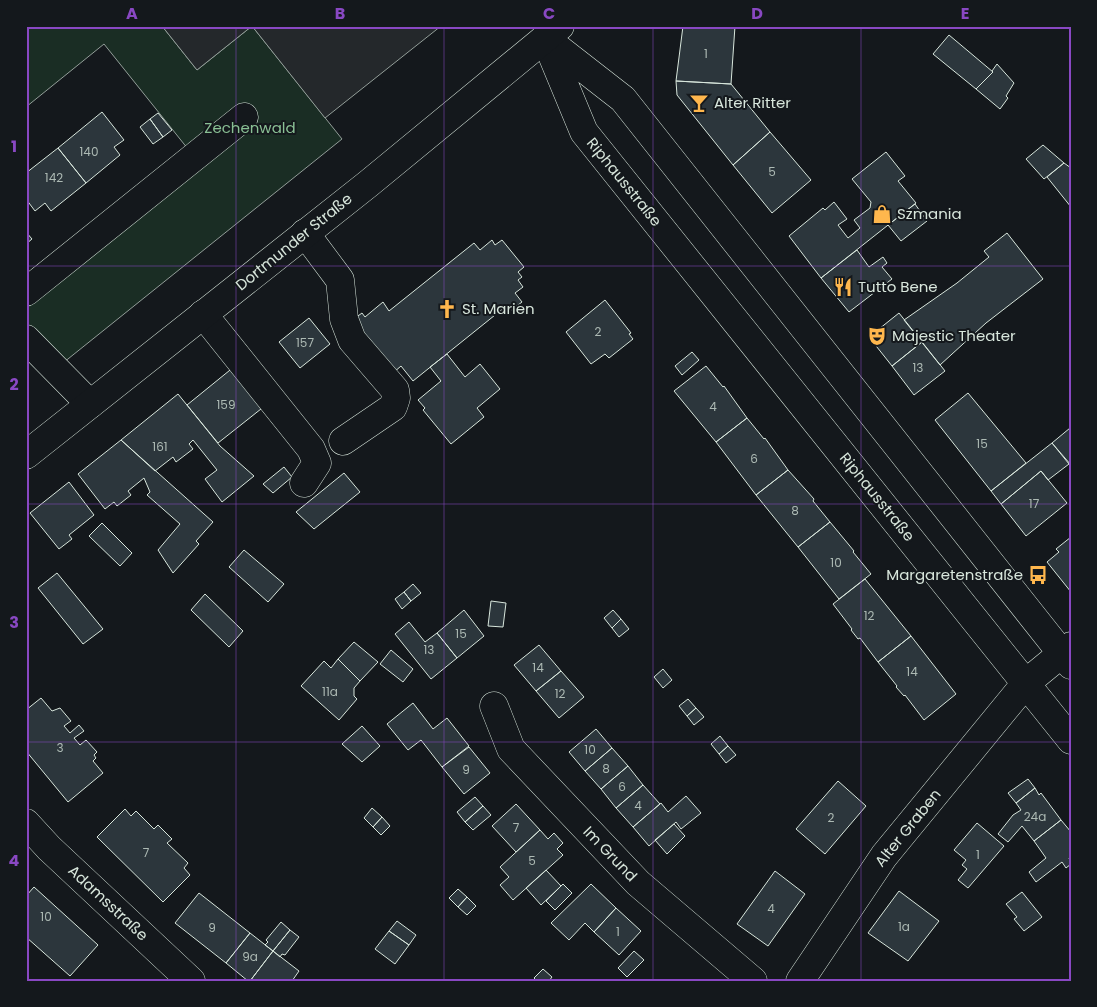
<svg xmlns="http://www.w3.org/2000/svg" width="1097" height="1007" font-family="Poppins,sans-serif">
	<style>
		.green { fill: #1a2d24; stroke: #939e99 }
		.parking { fill: #24282b; stroke: #939e99 }
		.building { fill: #2c363c; stroke: #d8e6dc }
		.lines { fill: none; stroke-linecap: round; stroke-linejoin: round }
		.minor-casing { stroke: #d8e6dc; stroke-width: 29 }
		.major-casing { stroke: #d8e6dc; stroke-width: 29 }
		.minor { stroke: #14181c; stroke-width: 28 }
		.major { stroke: #14181c; stroke-width: 28 }
		.grid { fill: none; stroke: #8948c3; stroke-width: 1; stroke-opacity: 0.55 }
		.labels { text-anchor: middle; stroke-width: 4; stroke-linejoin: round; paint-order: stroke }
		.number-label { font-size: 12px; fill: #adbab4 }
		.poi-label { font-size: 15px; fill: #d8e6dc; stroke: #14181c; text-anchor: start }
		.park-label { font-size: 15px; fill: #8ac095; stroke: #14181c }
		.street-label { font-size: 15px; fill: #d8e6dc; stroke: #14181c }
		.neatline { fill: none; stroke: #8948c3; stroke-width: 2 }
		.grid-label { font-size: 16px; text-anchor: middle; font-weight: bold; fill: #8948c3 }
	</style>
	<rect width="100%" height="100%" fill="#14181c"/>
	<path class="green" d="M26 26H162L197 70 252 26 342 139 48 375 26 350V274L188 149 104 44 26 107Z"/>
	<path class="parking" d="M162 26H252L197 70Z
		M252 26H441L325 118Z"/>
	<path class="building" d="M683 26H735L731 84 676 81Z
		M949 35 993 72 976 89 933 54Z
		M997 64 1014 83 1006 96 1008 98 1000 109 976 89 993 72 992 71Z
		M676 81 731 84 770 132 733 165 677 95Z
		M102 112 124 140 114 147 120 155 86 183 58 148Z
		M158 113 172 130 163 137 150 119Z
		M150 119 163 137 153 144 140 127Z
		M770 132 811 180 772 213 733 165Z
		M1043 145 1064 163 1044 179 1026 159Z
		M58 148 86 183 51 211 45 203 35 211 26 199V173Z
		M886 152 905 176 898 181 916 203 821 278 789 236 823 208 825 210 834 202 847 219 838 225 848 238 853 234 860 228 854 220 870 208 871 202 852 179Z
		M1064 163 1071 168V207L1047 177Z
		M915 204 927 221 901 241 888 225Z
		M26 232 32 239 26 244Z
		M1007 233 1043 279 986 323 940 365 904 320 957 283 989 257 984 251Z
		M492 240 495 245 502 240 524 267 518 272 522 277 518 280 523 287 515 293 522 302 509 312 505 307 413 381 401 366 393 373 351 321 362 313 365 317 383 302 389 311 474 243 480 250Z
		M857 250 869 267 883 257 887 263 882 267 892 279 849 312 821 278Z
		M605 300 631 333 629 334 633 339 609 358 605 354 591 364 566 332Z
		M899 313 922 342 892 366 869 337Z
		M309 318 330 344 300 368 279 342Z
		M922 342 945 371 914 395 892 366Z
		M692 352 699 360 682 375 675 366Z
		M447 354 465 377 480 364 500 389 477 408 484 417 451 444 423 410 425 408 418 400 441 381 430 367Z
		M235 366 266 405 218 443 187 405Z
		M706 366 723 387 724 386 747 418 716 442 674 391Z
		M968 393 1026 463 991 491 935 420Z
		M178 394 220 446 254 476 222 502 205 479 217 470 193 440 189 444 193 449 176 462 173 457 155 471 121 440Z
		M747 418 764 439 765 438 788 470 756 495 716 442Z
		M1070 428 1071 429V465L1052 443Z
		M121 440 213 522 196 541 199 544 173 573 158 550 180 524 147 495 150 492 144 478 128 491 131 495 117 506 114 502 105 509 78 474Z
		M1052 443 1069 464 1048 480 1041 471 1001 504 991 491Z
		M284 467 292 477 273 493 263 484Z
		M788 470 814 499 813 501 830 522 798 547 756 495Z
		M1041 471 1067 503 1026 536 1001 504Z
		M344 473 360 492 314 529 296 512Z
		M69 482 94 515 69 535 72 539 59 549 30 513Z
		M830 522 854 551 853 552 871 574 839 599 798 547Z
		M102 523 132 553 120 566 89 536Z
		M1071 537V592L1047 562 1059 552 1056 549Z
		M244 550 284 584 268 602 229 567Z
		M57 573 103 629 83 644 38 588Z
		M865 579 911 636 878 662 860 638 858 639 851 630 852 629 833 604Z
		M413 584 421 593 411 601 404 592Z
		M404 592 411 601 402 609 395 599Z
		M205 594 243 631 229 647 191 610Z
		M491 601 506 603 503 627 488 626Z
		M464 610 484 636 457 658 437 633Z
		M613 610 621 619 612 628 604 618Z
		M621 619 629 629 619 637 612 628Z
		M409 622 425 642 437 633 457 658 431 679 395 634Z
		M911 636 956 694 924 720 905 695 904 696 896 687 897 686 878 662Z
		M354 642 378 662 360 681 338 659Z
		M539 645 561 671 536 691 514 665Z
		M391 650 413 669 403 682 380 664Z
		M338 659 360 681 354 688V696L357 699 339 720 301 686 324 661 331 668Z
		M663 669 672 680 663 688 654 677Z
		M561 671 584 697 559 718 536 691Z
		M41 698 52 711 60 708 71 721 64 726 70 733 79 725 84 731 74 738 80 745 86 740 97 752 94 755 96 758 93 761 103 773 68 802 26 751V710Z
		M688 699 696 708 687 716 679 706Z
		M413 703 433 729 447 718 469 746 442 767 421 740 408 750 387 724Z
		M696 708 704 717 694 725 687 716Z
		M362 726 380 746 362 762 342 744Z
		M596 729 612 748 585 771 569 752Z
		M720 736 728 746 719 754 711 744Z
		M728 746 736 755 726 763 719 754Z
		M469 747 490 773 464 794 442 767Z
		M612 748 628 766 601 789 585 771Z
		M628 766 643 785 616 808 601 789Z
		M1028 779 1035 788 1016 803 1008 793Z
		M838 781 866 806 825 854 796 829Z
		M643 785 660 804 633 827 616 808Z
		M1035 788 1039 795 1041 793 1061 820 1034 841 1022 826 1008 842 998 834 1013 815 1021 810 1016 803Z
		M686 796 701 813 681 829 676 822 649 846 633 827 661 803 668 812Z
		M475 797 483 806 465 822 457 812Z
		M516 804 540 830 516 852 492 826Z
		M483 806 491 815 473 830 465 822Z
		M372 808 382 817 373 827 364 818Z
		M125 809 131 816 136 811 154 829 158 825 172 839 167 843 188 863 184 868 190 875 163 902 97 837Z
		M382 817 390 826 381 835 373 827Z
		M1061 820 1071 832V856L1069 858 1071 864 1066 868 1062 862 1036 882 1029 872 1046 858 1034 841Z
		M977 823 1004 846 968 888 958 880 967 869 962 865 966 860 954 850Z
		M674 824 685 836 667 854 655 840Z
		M540 830 548 839 554 833 563 843 557 849 563 855 513 900 500 885 509 877 500 867Z
		M546 870 561 886 541 905 526 888Z
		M775 871 805 894 768 946 737 924Z
		M563 884 572 893 555 910 546 901Z
		M591 884 616 908 594 932 585 923 569 940 551 923Z
		M34 887 98 945 70 976 26 937V896Z
		M458 889 467 897 458 907 449 898Z
		M899 891 939 921 908 961 868 933Z
		M1022 892 1042 917 1024 931 1014 919 1017 917 1006 904Z
		M199 893 250 933 226 963 175 923Z
		M467 897 476 906 467 915 458 907Z
		M616 908 641 931 619 955 594 932Z
		M397 921 416 935 409 945 389 931Z
		M281 922 290 930 273 951 265 945 268 942 266 940Z
		M290 930 299 937 285 955 282 954 280 957 273 951Z
		M389 931 409 945 395 964 375 949Z
		M250 933 273 951 250 981H248L226 963Z
		M273 951 299 971 292 981H250Z
		M634 951 644 960 627 977 618 968Z
		M543 969 552 977 549 981H537L534 978Z"/>
	<g class="lines">
		<g class="minor-casing">
			<path id="minor" d="M545 38 584 132 1071 740
				M546 39 623 99 1071 665
				M305 233 340 280 344 319 352 340 395 390 396 398 393 407 343 441
				M26 292 244 117
				M203 314 311 449 317 463 304 483
				M26 339 90 404
				M494 706 511 749 638 883 753 981
				M26 823 49 848 191 981
				M800 981 884 856 1026 683 1071 646"/>
		</g>
		<g class="major-casing">
			<path id="major" d="M26 455 368 184 560 26"/>
		</g>
		<use href="#minor" class="minor"/>
		<use href="#major" class="major"/>
	</g>
	<path class="grid" d="M236 26V981M444 26V981M653 26V981M861 26V981M26 266H1071M26 504H1071M26 742H1071"/>
	<defs>
		<g id="bar-bare" transform="scale(1.5)"><path d="M-6-5H6L.8 .8V4.5H3.5V6h-7V4.5H-.8V.8Z" fill="#ffb74d" stroke="#14181c" stroke-width="2.5" paint-order="stroke"/></g>
		<g id="shop-bare" transform="scale(1.5)"><path d="M-5-2.5h2.3a2.7 3.5 0 0 1 5.4 0H5L5.5 6h-11ZM-1.5-2.5h3a1.5 2.3 0 0 0-3 0Z" fill="#ffb74d" stroke="#14181c" stroke-width="2.5" paint-order="stroke"/></g>
		<g id="restaurant-bare" transform="scale(1.5)"><path d="M-5-6h1v4h1v-4h1v4h1v-4h1v5L-1.5 .5V6h-2V.5L-5-1ZM5-6V6H3V1.5H1.5Q1.5-4 5-6Z" fill="#ffb74d" stroke="#14181c" stroke-width="2.5" paint-order="stroke"/></g>
		<g id="church-bare" transform="scale(1.5)"><path d="M-1.2-6h2.4v3.5h3.3v2.4h-3.3V6h-2.4V-.1h-3.3v-2.4h3.3Z" fill="#ffb74d" stroke="#14181c" stroke-width="2.5" paint-order="stroke"/></g>
		<g id="theatre-bare" transform="scale(1.5)"><path d="M-5-5.5Q0-4 5-5.5V0Q5 5 0 6Q-5 5-5 0ZM-3.3-2.5H-1v1.5H-3.3ZM1-2.5H3.3v1.5H1ZM-2.8 1Q0 5.5 2.8 1Z" fill="#ffb74d" stroke="#14181c" stroke-width="2.5" paint-order="stroke"/></g>
		<g id="bus-bare" transform="scale(1.5)"><path d="M-5-6H5V4H4V6H2V4H-2V6H-4V4H-5ZM-3.5-4V0h7V-4ZM-3.5 1.2v1.5H-2V1.2ZM2 1.2v1.5H3.5V1.2Z" fill="#ffb74d" stroke="#14181c" stroke-width="2.5" paint-order="stroke"/></g>
	</defs>
	<g fill-rule="evenodd">
		<use href="#bar-bare" x="699" y="103"/>
		<use href="#shop-bare" x="882" y="214"/>
		<use href="#restaurant-bare" x="843" y="287"/>
		<use href="#church-bare" x="447" y="309"/>
		<use href="#theatre-bare" x="877" y="336"/>
		<use href="#bus-bare" x="1038" y="575"/>
	</g>
	<g class="labels">
		<g class="number-label">
			<text x="706" y="58">1</text>
			<text x="89" y="156">140</text>
			<text x="772" y="176">5</text>
			<text x="54" y="182">142</text>
			<text x="598" y="336">2</text>
			<text x="305" y="347">157</text>
			<text x="918" y="372">13</text>
			<text x="226" y="409">159</text>
			<text x="713" y="411">4</text>
			<text x="982" y="448">15</text>
			<text x="160" y="451">161</text>
			<text x="754" y="463">6</text>
			<text x="1034" y="508">17</text>
			<text x="795" y="515">8</text>
			<text x="836" y="567">10</text>
			<text x="869" y="620">12</text>
			<text x="461" y="638">15</text>
			<text x="429" y="654">13</text>
			<text x="538" y="672">14</text>
			<text x="912" y="676">14</text>
			<text x="330" y="696">11a</text>
			<text x="560" y="698">12</text>
			<text x="60" y="752">3</text>
			<text x="590" y="754">10</text>
			<text x="606" y="773">8</text>
			<text x="466" y="774">9</text>
			<text x="622" y="791">6</text>
			<text x="638" y="810">4</text>
			<text x="1035" y="821">24a</text>
			<text x="831" y="822">2</text>
			<text x="516" y="832">7</text>
			<text x="146" y="857">7</text>
			<text x="978" y="859">1</text>
			<text x="532" y="865">5</text>
			<text x="771" y="913">4</text>
			<text x="46" y="921">10</text>
			<text x="904" y="931">1a</text>
			<text x="212" y="932">9</text>
			<text x="618" y="936">1</text>
			<text x="250" y="961">9a</text>
		</g>
		<g class="poi-label">
			<text x="714" y="108">Alter Ritter</text>
			<text x="897" y="219">Szmania</text>
			<text x="858" y="292">Tutto Bene</text>
			<text x="462" y="314">St. Marien</text>
			<text x="892" y="341">Majestic Theater</text>
			<text x="1023" y="580" text-anchor="end">Margaretenstraße</text>
		</g>
		<g class="park-label">
			<text x="250" y="133">Zechenwald</text>
		</g>
		<g class="street-label">
			<text transform="translate(624 182) rotate(51)" y="5">Riphausstraße</text>
			<text transform="translate(294 242) rotate(-39)" y="5">Dortmunder Straße</text>
			<text transform="translate(877 497) rotate(51)" y="5">Riphausstraße</text>
			<text transform="translate(908 828) rotate(-51)" y="5">Alter Graben</text>
			<text transform="translate(610 854) rotate(46)" y="5">Im Grund</text>
			<text transform="translate(108 903) rotate(43)" y="5">Adamsstraße</text>
		</g>
	</g>
	<rect width="1097" height="1007" fill="none" stroke="#14181c" stroke-width="55"/>
	<rect x="28" y="28" width="1042" height="952" class="neatline"/>
	<g class="grid-label">
		<text x="132" y="19">A</text>
		<text x="340" y="19">B</text>
		<text x="549" y="19">C</text>
		<text x="757" y="19">D</text>
		<text x="965" y="19">E</text>
		<text x="14" y="152">1</text>
		<text x="14" y="390">2</text>
		<text x="14" y="628">3</text>
		<text x="14" y="866">4</text>
	</g>
</svg>
